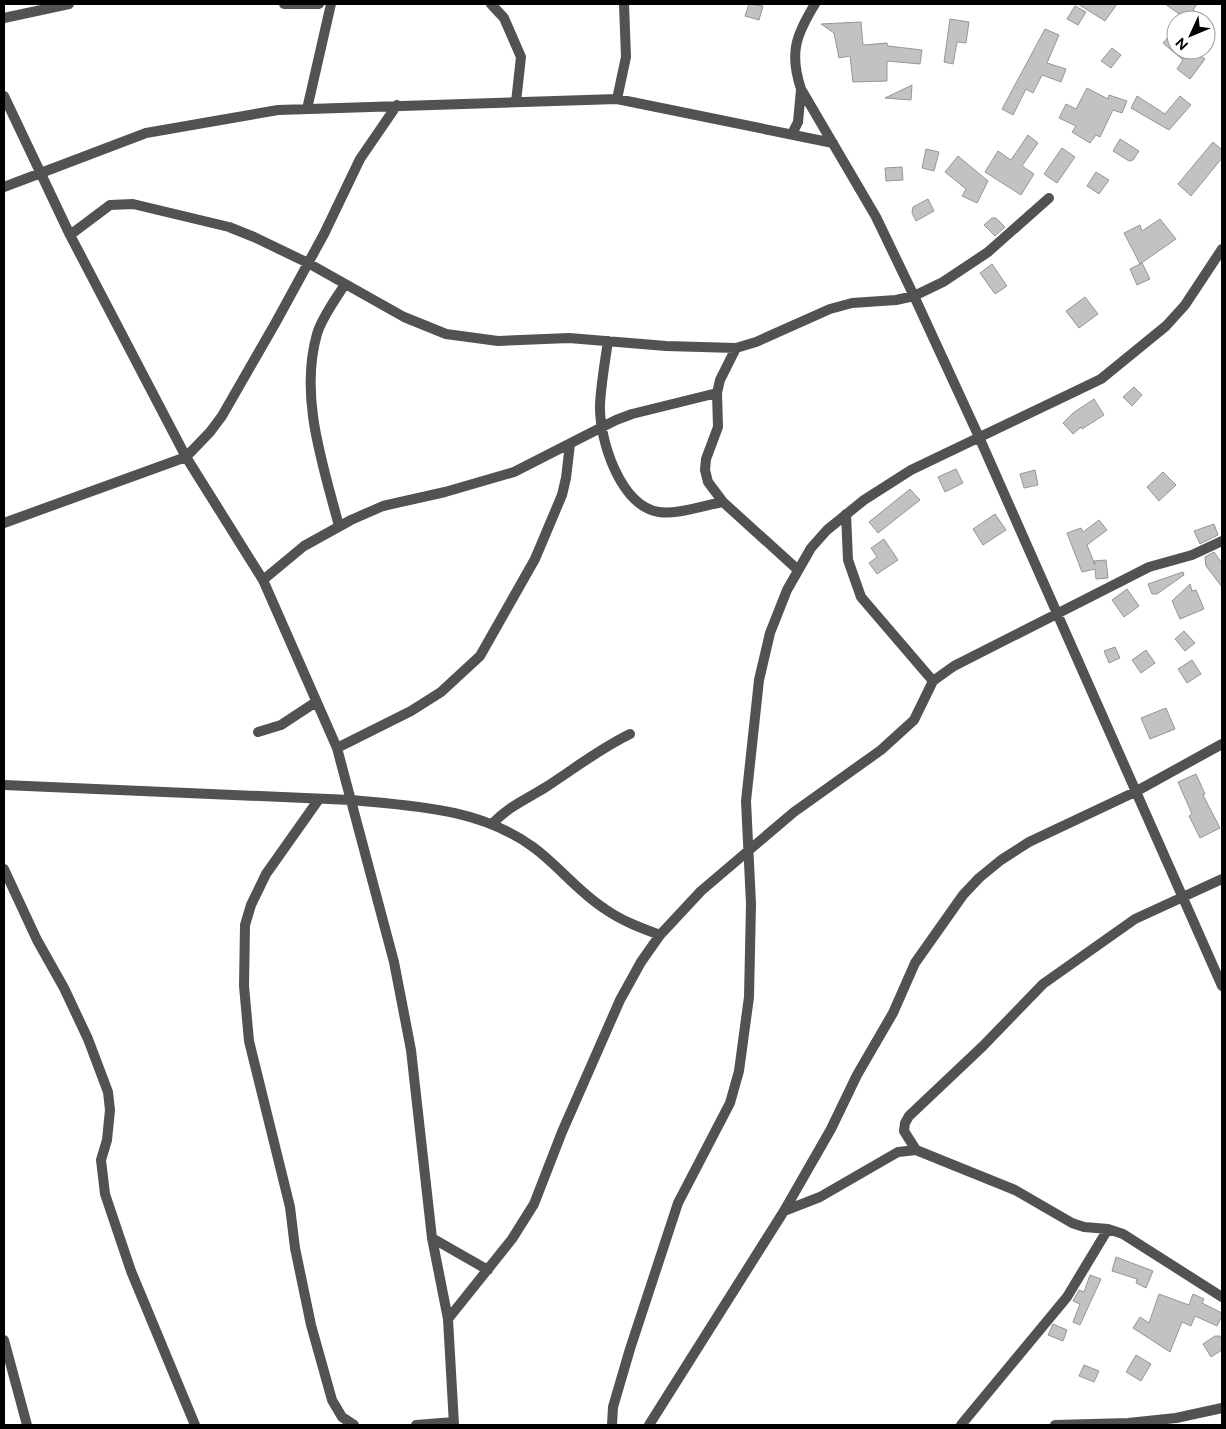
<svg xmlns="http://www.w3.org/2000/svg" width="1226" height="1429" font-family="Figtree,sans-serif">
	<style>
		.building { fill: #c2c2c2; stroke: #969696 }
		.lines { fill: none; stroke-linecap: round; stroke-linejoin: round }
		.minor { stroke: #525252; stroke-width: 10 }
	</style>
	<rect width="100%" height="100%" fill="#fff"/>
	<path class="building" d="M749 4 763 6 759 20 745 16Z
		M1078 4H1117L1105 21Z
		M1165 4H1197L1193 10 1207 20H1188Z
		M1075 6 1086 12 1078 25 1067 19Z
		M950 19 969 22 966 43 957 42 953 64 944 62Z
		M861 22 863 45 887 43 888 46 922 50 920 64 887 61V81L853 82 850 56 839 58 834 33 821 24Z
		M1176 28V50H1192L1205 59 1190 79 1177 69 1183 60 1163 43Z
		M1045 29 1059 35 1047 63 1066 69 1061 82 1042 75 1033 93 1026 89 1013 115 1002 109Z
		M1112 48 1121 55 1111 68 1101 61Z
		M912 85 911 100 885 98Z
		M1087 88 1108 99 1109 95 1127 101 1122 113 1113 110 1100 137 1096 135 1090 143 1072 132 1076 126 1059 118 1066 104 1076 109Z
		M1137 96 1165 114 1180 96 1191 105 1169 130 1131 108Z
		M1028 135 1038 143 1022 166 1034 174 1021 195 985 172 998 151 1011 160Z
		M1120 139 1139 151 1133 160 1129 161 1113 151Z
		M1213 142 1222 150V158L1191 196 1178 184Z
		M1062 148 1075 157 1057 183 1044 174Z
		M926 149 939 152 934 171 922 168Z
		M958 156 988 181 977 203 962 196 966 189 945 172Z
		M902 167 903 180 886 181 885 168Z
		M1096 172 1109 180 1099 194 1087 186Z
		M928 199 934 211 916 221 912 213 913 207Z
		M992 218H996L1005 227 995 236 984 225Z
		M1160 219 1176 239 1140 264 1142 263 1150 279 1137 285 1130 269 1140 264 1124 233 1140 225 1142 231Z
		M992 264 1007 286 995 294 980 273Z
		M1085 297 1098 314 1079 328 1066 311Z
		M1134 387 1142 395 1132 406 1123 397Z
		M1094 399 1104 415 1082 429 1081 427 1073 434 1063 423 1073 413Z
		M956 469 963 483 945 492 938 477Z
		M1035 470 1038 485 1024 488 1020 474Z
		M1163 472 1176 485 1159 501 1147 487Z
		M910 489 920 500 878 533 869 522Z
		M995 514 1006 530 983 545 973 529Z
		M1099 520 1107 530 1087 545 1095 565 1094 561 1106 560 1108 578 1096 579 1095 569 1082 572 1067 533 1081 528 1083 532Z
		M1214 524 1218 535 1200 544 1194 531Z
		M884 539 898 560 877 574 869 563 877 557 871 548Z
		M1214 552 1222 563V587L1206 566 1205 557Z
		M1183 572 1184 575 1157 594H1152L1148 584Z
		M1190 584 1192 591 1196 590 1204 609 1180 619 1172 601Z
		M1127 589 1139 606 1124 617 1112 600Z
		M1184 631 1195 643 1185 651 1175 639Z
		M1115 647 1120 658 1109 663 1104 651Z
		M1146 650 1155 663 1141 673 1132 660Z
		M1192 660 1201 674 1187 683 1178 669Z
		M1166 708 1175 729 1150 739 1141 718Z
		M1196 774 1205 794 1203 795 1220 828 1200 838 1189 816 1192 814 1178 782Z
		M1116 1257 1153 1271 1146 1288 1136 1283 1137 1279 1112 1271Z
		M1090 1275 1101 1279 1080 1325 1073 1322 1080 1304 1073 1301 1079 1290 1084 1292Z
		M1159 1294 1189 1305 1193 1294 1204 1299 1202 1303 1222 1313V1316L1217 1326 1195 1316 1191 1326 1182 1322 1170 1352 1133 1328 1140 1317 1149 1323Z
		M1053 1324 1067 1330 1063 1341 1048 1335Z
		M1215 1336H1220L1222 1341V1350L1211 1357 1203 1344Z
		M1136 1355 1151 1364 1141 1381 1126 1372Z
		M1084 1365 1099 1371 1094 1382 1079 1376Z"/>
	<g class="lines">
		<path class="minor" d="M284 4H319
			M491 4 504 18 521 57 516 102
			M815 4C796 35 789 53 801 89L876 217 914 296 979 437 1222 986
			M4 18 69 4
			M4 96 70 235 186 457 263 580 337 748 394 962 411 1050 432 1238 448 1319 454 1425
			M617 99 626 57 624 4
			M307 109 331 4
			M792 134 798 122 801 90
			M4 187 146 133 278 110 617 99 833 143
			M70 235 110 205 133 204 229 227 254 237 308 263 404 317 446 334 498 341 569 338 666 346 736 348 756 342 830 309 852 303 896 300 914 296 943 282 988 252 1049 198
			M608 341C605 362 601 384 600 405 599 439 620 506 659 512 676 515 705 505 723 502
			M736 348 720 380 717 393 718 427 706 459 705 470 708 482 723 502 798 570
			M846 514 848 560 861 597 933 681
			M4 523 186 457 210 432 222 416 276 322 324 234 360 159 397 105
			M339 526C323 465 299 397 317 334 322 317 336 299 345 284
			M263 580 304 546 351 520 383 506 445 492 514 472 616 420 632 414 717 393
			M258 732 281 725 316 702
			M337 748 411 711 441 692 480 656 535 559 562 495 566 478 570 444
			M4 785 351 800C413 806 480 808 533 847 558 865 578 892 605 909 622 921 641 928 660 935
			M319 799 266 874 251 905 245 925 244 986 249 1041 290 1207 295 1248 311 1325 332 1400 342 1417 354 1425
			M492 824C509 806 525 800 546 787 574 769 599 749 630 734
			M4 869 37 940 64 988 88 1039 108 1092 110 1110 107 1140 101 1160 105 1194 131 1271 195 1425
			M1222 879 1135 919 1043 984 983 1046 909 1116 905 1123 904 1131 916 1150 1015 1190 1072 1223 1084 1227 1108 1229 1123 1234 1222 1297
			M784 1211 820 1197 898 1152 916 1150
			M432 1238 488 1270
			M448 1319 512 1239 534 1204 562 1132 620 1000 641 962 660 935 701 891 748 851 794 812 881 750 914 720 933 681 954 666 1149 567 1192 555 1222 541
			M4 1340 27 1425
			M416 1425 454 1422
			M612 1425 613 1407 630 1349 678 1203 730 1103 739 1071 749 997 751 904 746 801 759 680 770 633 787 590 811 548 827 530 864 500 911 470 1101 379 1166 326 1185 305 1222 249
			M649 1425 784 1211 831 1129 857 1075 893 1013 915 963 963 895 979 878 1001 860 1029 842 1135 792 1222 744
			M961 1425 1067 1297 1108 1229
			M1055 1425 1128 1423 1176 1418 1222 1408"/>
	</g>
	<rect width="1226" height="1429" fill="none" stroke="#000000" stroke-width="10"/>
	<g transform="translate(1191 35) rotate(226)"><circle r="24" fill="#ffffff" stroke="#999999"/>
	<path d="M0-4L9 19L0 12L-9 19Z" fill="#000000"/>
	<text y="-8" font-size="14" font-weight="bold" text-anchor="middle" fill="#000000">N</text>
	</g>
</svg>
